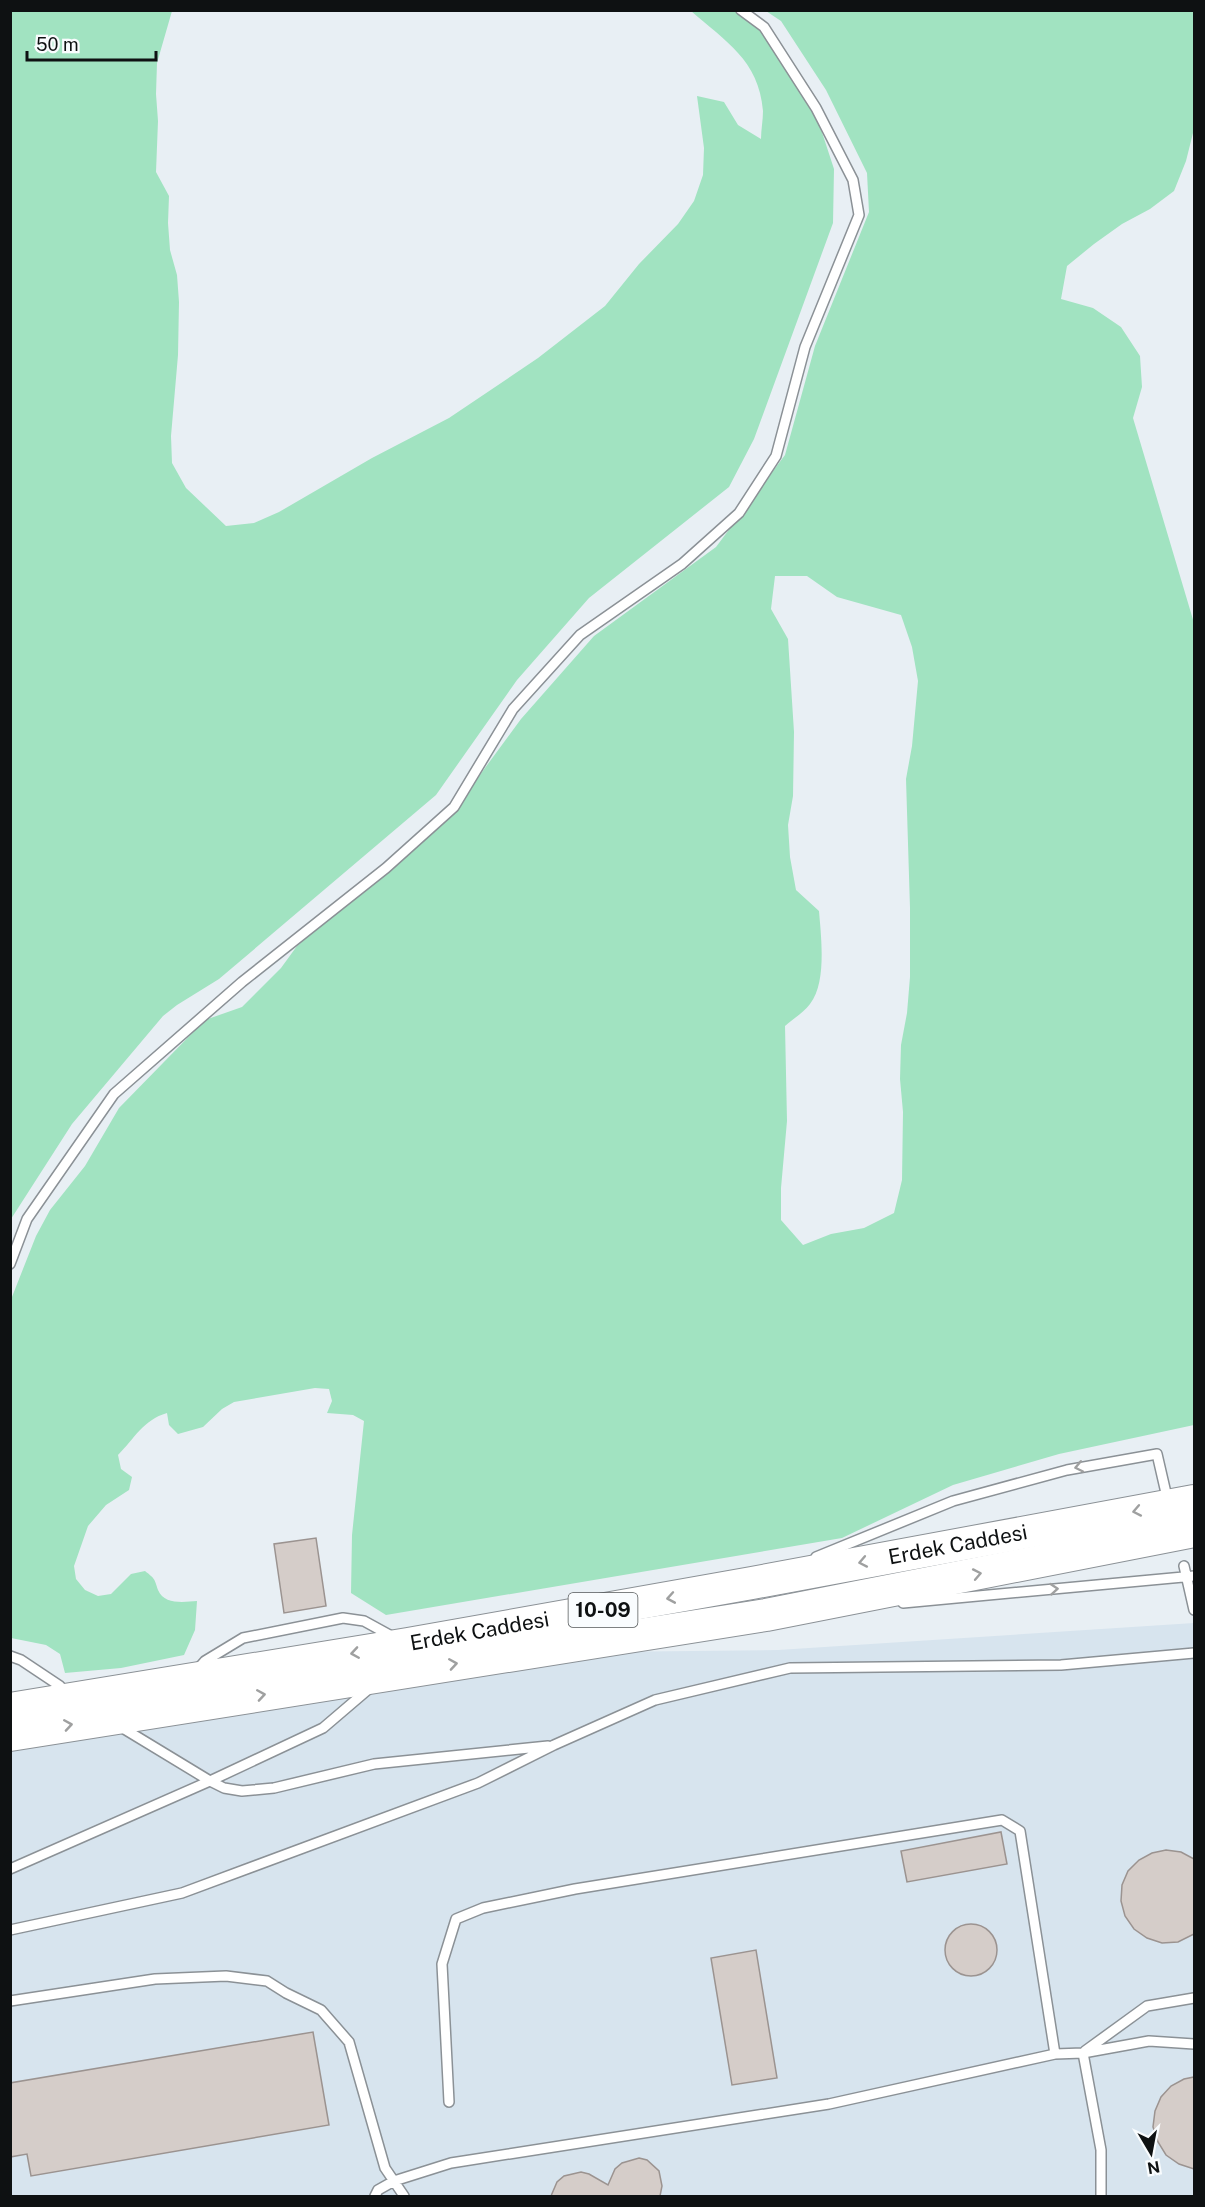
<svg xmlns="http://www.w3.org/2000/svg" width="1205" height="2207" font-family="'Public Sans',sans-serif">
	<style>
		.built { fill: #d7e4ee }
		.grass { fill: #a1e3c1; fill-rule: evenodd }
		.building { fill: #d5cdc9; stroke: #9b9390; stroke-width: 1.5 }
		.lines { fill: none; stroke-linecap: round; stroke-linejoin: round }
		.lane-casing { stroke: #8b9196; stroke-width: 12 }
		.primary-casing { stroke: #8b9196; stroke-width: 34 }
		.lane { stroke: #fff; stroke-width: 9 }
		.primary { stroke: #fff; stroke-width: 32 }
		.oneway { stroke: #9fa0a0 }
		.labels { text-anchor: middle; stroke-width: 4.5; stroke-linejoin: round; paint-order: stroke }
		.shield { fill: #f9fcfe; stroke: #545859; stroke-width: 1.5 }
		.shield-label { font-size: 20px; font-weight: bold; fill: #0e1112 }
		.street-label { font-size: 21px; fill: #0e1112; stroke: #f9fcfe }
	</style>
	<rect width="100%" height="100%" fill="#e8eff4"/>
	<path class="built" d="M1194 1623V2196H11V1748L598 1652 778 1650Z"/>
	<path class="grass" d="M11 11H172L157 63 156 94 158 121 156 172 169 196 168 223 170 250 177 275 179 302 178 355 171 436 172 463 186 488 226 526 254 523 279 512 372 458 449 418 538 358 605 306 639 264 678 224 694 201 703 175 704 148 697 96 724 102 738 125 761 139C761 130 763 120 763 111 759 60 725 41 691 11H752L817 117 834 169 833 223 754 439 729 487 589 598 517 680 436 795 219 979 177 1005 163 1016 72 1124 11 1219Z
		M766 11H1194V129L1186 161 1174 191 1150 209 1122 224 1094 244 1067 266 1061 299 1093 308 1121 327 1140 356 1142 387 1133 418 1194 623V1425L1059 1454 953 1485 842 1538 386 1615 351 1593 352 1535 364 1421 353 1415 327 1413 332 1401 329 1389 315 1388 234 1402 222 1409 203 1427 178 1434 169 1425 167 1413C143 1420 135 1438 118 1455L121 1469 132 1477 129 1490 106 1505 88 1526 74 1566 76 1579 85 1590 98 1596 111 1594 131 1574 145 1571C155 1579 154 1578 158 1590 164 1605 184 1602 197 1601L195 1630 184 1655 121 1668 65 1673 60 1654 46 1645 11 1638 10 1302 36 1236 50 1210 85 1166 119 1108 205 1020 242 1007 281 968 297 946 446 821 521 719 594 636 716 547 785 455 815 346 869 212 867 173 826 90 781 21ZM775 576H807L837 597 901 615 912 647 918 681 912 746 906 779 910 908V977L907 1013 901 1045 900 1079 903 1112 902 1180 894 1213 864 1228 831 1234 803 1245 781 1220V1188L787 1121 785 1026C793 1019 804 1012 810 1004 827 983 821 936 819 911L796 890 790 857 788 825 793 796 794 732 788 639 771 609Z"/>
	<path class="building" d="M316 1538 326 1606 284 1613 274 1544Z
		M1001 1832 1007 1864 907 1882 901 1851Z
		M1166 1850 1181 1852 1194 1859V1934L1178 1942 1162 1943 1147 1938 1134 1929 1125 1916 1121 1901 1122 1885 1128 1871 1139 1860 1152 1853Z
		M945 1950a26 26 0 1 1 52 0a26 26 0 1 1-52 0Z
		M756 1950 777 2078 732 2085 711 1958Z
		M313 2032 329 2125 31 2176 27 2154 10 2157V2083Z
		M1194 2077V2169L1179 2164 1166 2155 1158 2142 1153 2127 1155 2111 1161 2097 1171 2086 1184 2079Z
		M639 2158 647 2160 659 2171 662 2186 660 2196H551L557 2182 564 2176 581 2172 589 2174 608 2185 615 2169 622 2163Z"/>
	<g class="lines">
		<g class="lane-casing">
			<path id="lane" d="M10 1264 27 1219 114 1094 242 982 386 868 454 807 513 709 580 635 682 564 739 513 776 456 805 347 859 215 853 180 816 108 764 27 741 10
				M816 1557 953 1501 1067 1470 1157 1454 1166 1493
				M1184 1566 1194 1610
				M903 1603 1194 1576
				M10 1656 21 1660 60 1686
				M198 1669 205 1661 243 1638 343 1618 364 1621 395 1638
				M121 1727 210 1781 224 1788 242 1791 274 1788 374 1764 548 1746
				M10 1869 210 1781 323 1728 371 1687
				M10 1930 182 1893 478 1783 554 1745 655 1700 790 1668 1061 1665 1194 1653
				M10 2001 155 1979 226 1976 267 1981 286 1993 321 2010 349 2042 385 2168 404 2196
				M1085 2051 1147 2006 1194 1998
				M1083 2053 1101 2150V2196
				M449 2102 442 1964 456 1919 483 1908 575 1889 1002 1820 1020 1831 1055 2054
				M375 2196 378 2190 394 2181 451 2163 829 2104 1055 2054 1083 2053 1149 2041 1194 2044"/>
		</g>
		<g class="primary-casing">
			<g id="primary">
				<path id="s1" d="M10 1709 408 1644 752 1583 1194 1501"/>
				<path d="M10 1735 766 1615 1194 1531"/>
			</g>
		</g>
		<use href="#lane" class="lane"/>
		<use href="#primary" class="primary"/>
	</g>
	<defs><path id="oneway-chevron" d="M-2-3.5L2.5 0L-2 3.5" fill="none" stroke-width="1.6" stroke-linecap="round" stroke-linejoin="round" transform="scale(1.5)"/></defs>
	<g class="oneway">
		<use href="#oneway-chevron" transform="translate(1079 1467) rotate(168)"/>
		<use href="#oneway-chevron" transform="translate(1137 1511) rotate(169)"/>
		<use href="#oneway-chevron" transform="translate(863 1562) rotate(169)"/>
		<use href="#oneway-chevron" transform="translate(977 1574) rotate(-11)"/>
		<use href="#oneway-chevron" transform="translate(1054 1589) rotate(-5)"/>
		<use href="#oneway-chevron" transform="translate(671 1598) rotate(170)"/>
		<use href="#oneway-chevron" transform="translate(355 1653) rotate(171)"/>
		<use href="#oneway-chevron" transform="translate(453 1664) rotate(-9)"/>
		<use href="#oneway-chevron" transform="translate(261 1695) rotate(-9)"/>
		<use href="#oneway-chevron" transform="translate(68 1725) rotate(-9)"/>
	</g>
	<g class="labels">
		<rect class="shield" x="568.5" y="1593" width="69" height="34" rx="4.5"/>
		<g class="shield-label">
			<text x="603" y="1617">10-09</text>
		</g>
		<g class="street-label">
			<text dy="7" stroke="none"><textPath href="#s1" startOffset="962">Erdek Caddesi</textPath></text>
			<text dy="7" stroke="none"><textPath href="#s1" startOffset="476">Erdek Caddesi</textPath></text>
		</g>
	</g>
	<rect width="1205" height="2207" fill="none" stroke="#0e1112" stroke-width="24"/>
	<g transform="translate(1151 2153) rotate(170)" stroke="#f9fcfe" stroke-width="4.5" paint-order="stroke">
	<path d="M0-4.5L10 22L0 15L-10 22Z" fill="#0e1112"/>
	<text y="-9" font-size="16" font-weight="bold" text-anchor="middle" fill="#0e1112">N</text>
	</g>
	<path d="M27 51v9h129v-9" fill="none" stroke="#0e1112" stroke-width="3"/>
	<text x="36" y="51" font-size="18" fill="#0e1112" stroke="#f9fcfe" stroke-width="4.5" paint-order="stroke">50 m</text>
</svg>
